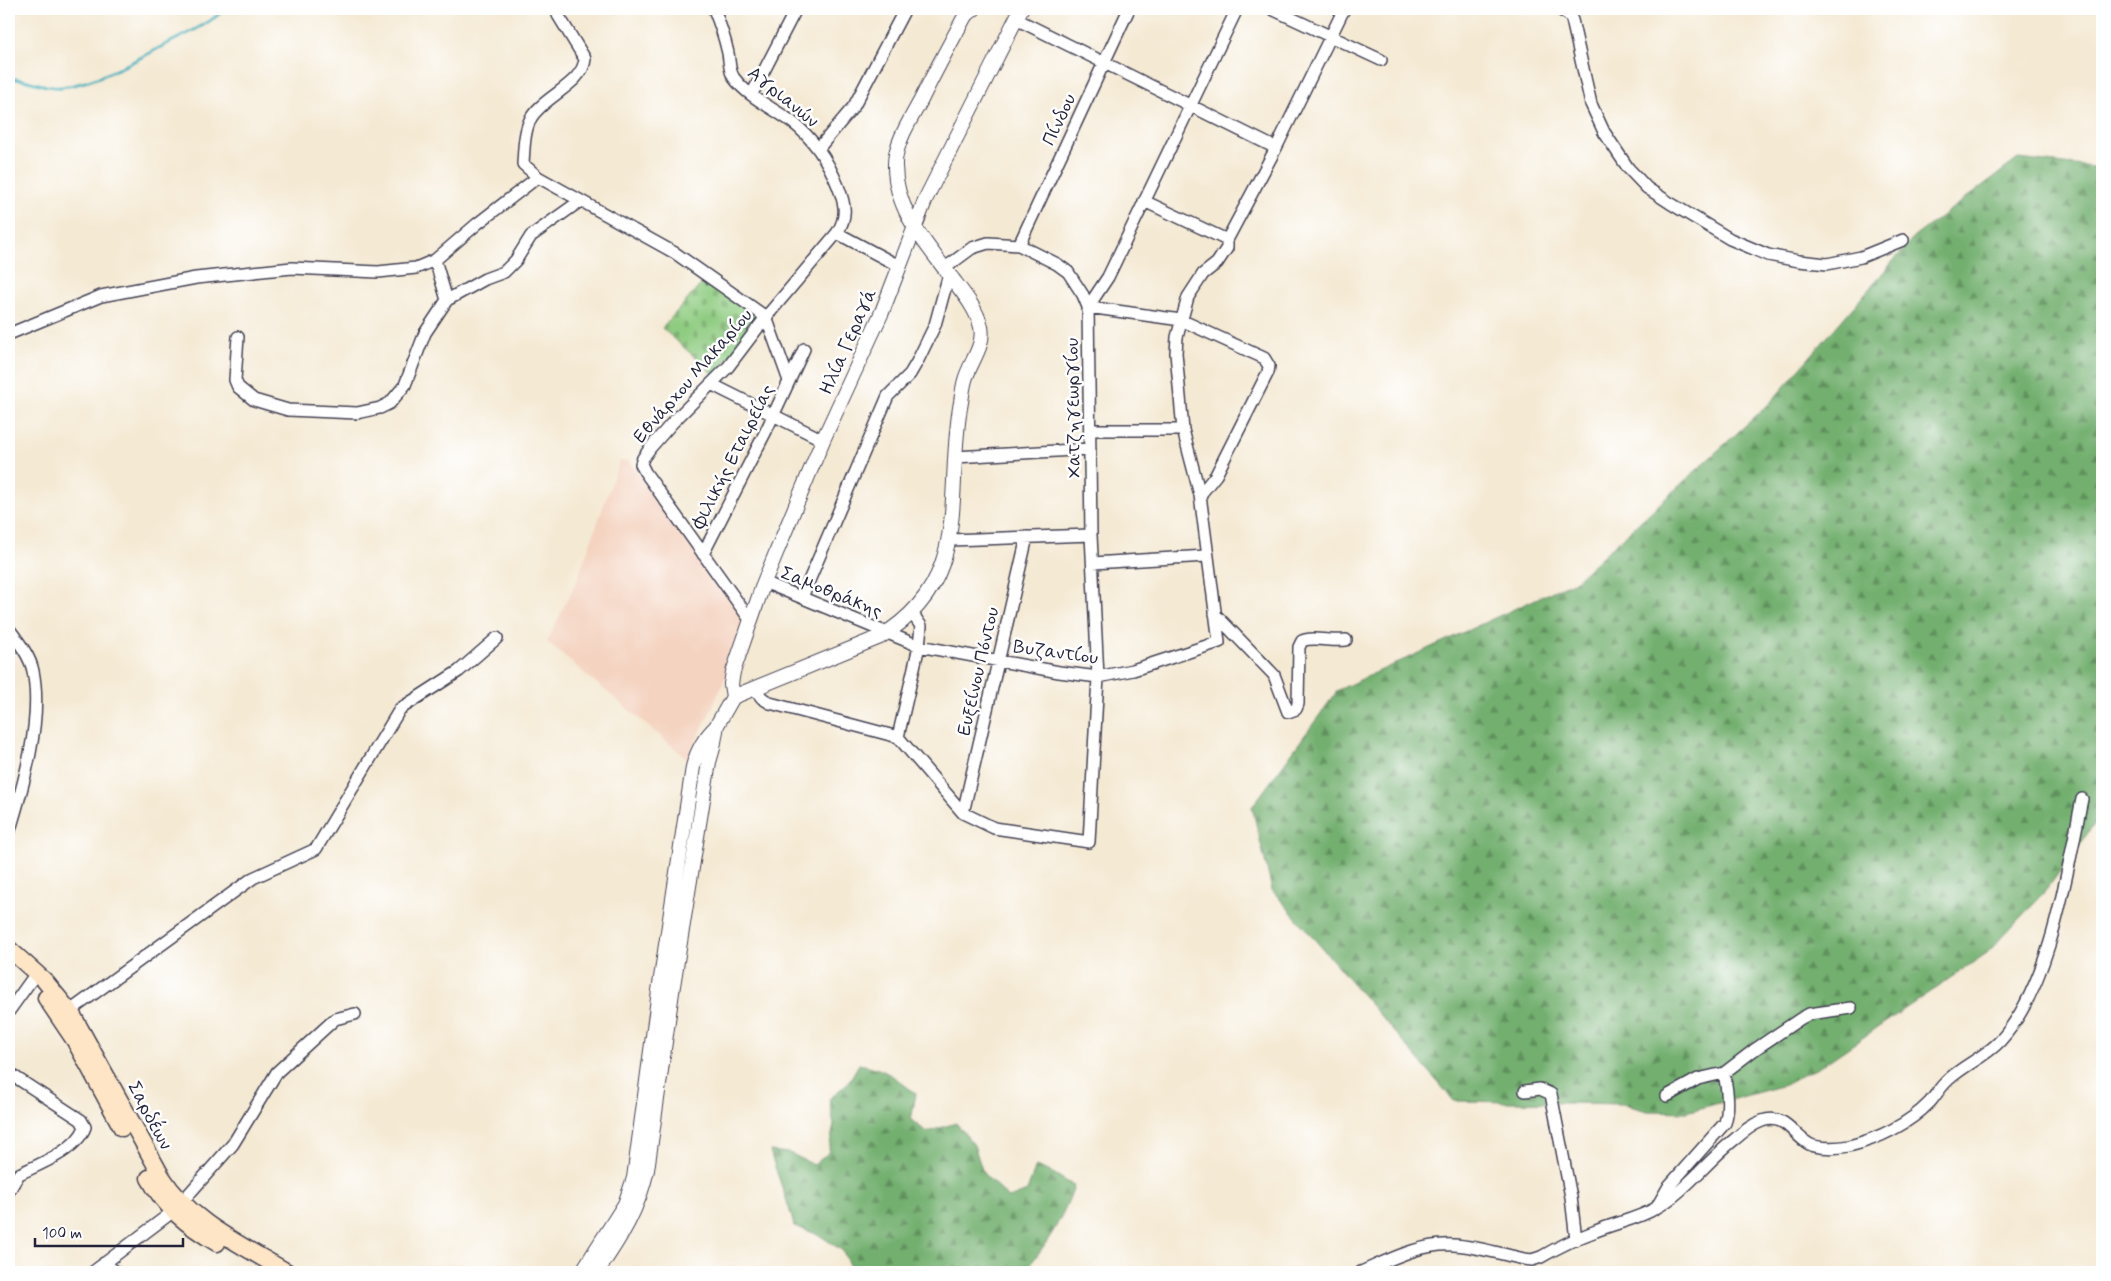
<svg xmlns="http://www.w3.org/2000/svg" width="2111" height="1281" font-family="Mynerve,sans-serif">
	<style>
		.built { fill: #f4d3c0 }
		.forest { fill: url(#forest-firs); stroke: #4a6955 }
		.cemetery { fill: url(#cemetery-stones); stroke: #58775e }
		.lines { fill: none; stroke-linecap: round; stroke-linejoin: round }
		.stream { stroke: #3dadba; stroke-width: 3 }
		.minor-casing { stroke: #424052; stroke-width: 14 }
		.tertiary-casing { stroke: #424052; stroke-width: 16 }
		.secondary-casing { stroke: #424052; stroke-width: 19 }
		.minor { stroke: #fff; stroke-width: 11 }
		.tertiary { stroke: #fff; stroke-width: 14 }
		.secondary { stroke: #fde5c5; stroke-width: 16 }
		.labels { text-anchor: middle; stroke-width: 5; stroke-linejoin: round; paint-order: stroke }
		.street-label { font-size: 19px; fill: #22223b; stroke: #fff }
	</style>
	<defs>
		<pattern id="forest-firs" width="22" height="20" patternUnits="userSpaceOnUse" patternTransform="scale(1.25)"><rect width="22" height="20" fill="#73b06f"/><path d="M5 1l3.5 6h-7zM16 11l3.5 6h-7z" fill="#5e8f5c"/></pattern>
		<pattern id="cemetery-stones" width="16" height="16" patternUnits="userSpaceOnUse" patternTransform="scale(1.25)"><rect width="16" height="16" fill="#8fcc81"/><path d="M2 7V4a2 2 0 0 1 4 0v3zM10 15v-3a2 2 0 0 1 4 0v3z" fill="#7baf70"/></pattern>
	</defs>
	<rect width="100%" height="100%" fill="#fff"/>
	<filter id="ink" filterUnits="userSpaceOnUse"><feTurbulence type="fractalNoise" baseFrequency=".02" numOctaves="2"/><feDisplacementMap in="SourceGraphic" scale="10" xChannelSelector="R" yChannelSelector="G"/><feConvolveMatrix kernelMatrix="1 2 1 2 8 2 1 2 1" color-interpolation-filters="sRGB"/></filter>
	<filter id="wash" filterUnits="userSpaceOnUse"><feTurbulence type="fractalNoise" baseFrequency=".0096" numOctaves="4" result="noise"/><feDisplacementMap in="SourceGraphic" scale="20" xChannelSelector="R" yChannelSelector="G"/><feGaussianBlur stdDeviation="1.12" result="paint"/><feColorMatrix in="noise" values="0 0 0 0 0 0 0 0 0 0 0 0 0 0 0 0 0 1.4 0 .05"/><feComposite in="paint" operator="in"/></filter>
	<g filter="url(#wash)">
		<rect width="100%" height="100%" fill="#f4e9d3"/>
		<path class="built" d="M628 460 746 619 722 686 695 744 690 761 547 642 578 578 619 462Z"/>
		<path class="forest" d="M2018 159 2102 168V809L2096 822 2047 889 1987 953 1830 1060 1785 1085 1686 1112 1647 1111 1623 1104 1454 1101 1272 890 1252 807 1338 690 1575 581 1770 403 1914 237Z
			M859 1064C885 1068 896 1078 916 1094L911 1120 927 1132 956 1123 974 1145 983 1173 1009 1198 1027 1191 1036 1166 1053 1173 1074 1186C1063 1218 1046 1246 1024 1272H852L843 1251 819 1235 794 1226C788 1200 777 1176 770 1151L790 1153 814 1165 828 1153 834 1125 829 1099 848 1083Z"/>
		<path class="cemetery" d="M706 279 760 317 715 375 662 328Z"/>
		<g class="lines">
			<path class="stream" d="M9 79C26 77 43 89 61 87 94 84 134 61 163 46 185 34 207 26 225 9"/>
		</g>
	</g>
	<g filter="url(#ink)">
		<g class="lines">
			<g class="minor-casing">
				<path id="minor" d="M714 9C719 22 724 35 727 49 730 58 728 70 734 78 748 97 773 108 792 122 814 139 828 161 838 186 845 204 848 216 837 233L766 317 728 367 673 422 651 447 643 458 641 464 645 472 751 621
					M1272 9 1381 60
					M1559 9 1569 15 1572 20 1591 104 1604 132 1628 168 1647 188 1670 203 1730 239 1768 255 1799 261 1827 264 1861 257 1903 240
					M558 15 585 59C583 84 544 96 531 118 524 131 524 149 523 164L538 177 675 253 766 317
					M1016 19 1276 148
					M752 94 796 9
					M818 149 854 106 905 9
					M1144 201 1227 240
					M837 233 899 266
					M1019 245 1129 9
					M435 260 447 300
					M945 268 972 248 988 243 1019 245 1057 264 1068 272 1083 295 1088 307 1181 320 1264 358 1269 366 1268 372 1216 475 1200 495
					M766 317 789 381
					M9 334 101 296 196 278 292 268 378 272 416 268 435 260 477 224 538 177
					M238 337 235 380 238 387 254 400 288 410 357 413 380 408 390 403 405 385 425 333 447 300 485 279 504 272 516 260 531 236 580 201
					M711 384 823 440
					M1090 430H1183
					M955 457 1090 449
					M950 540 1091 535
					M703 554 766 431 804 349
					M1093 563 1206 556
					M764 582 919 646 1059 672 1098 677 1133 670 1219 642 1200 495 1183 430 1176 353 1177 337 1188 297 1203 274 1217 263 1227 248V240L1276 148 1344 9
					M802 597 888 396 910 374 917 362 935 325 949 274
					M1215 614 1274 675 1288 712 1296 709 1298 704 1299 647 1302 641C1313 636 1331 642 1346 640
					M9 629C18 641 30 656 33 671 43 720 23 787 9 833
					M755 689 762 698 770 703 898 737 963 813 994 828 1089 842 1098 677 1091 535 1088 307 1108 277 1237 9
					M898 737 919 646 921 626 912 613
					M963 813 1027 537
					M9 1011 37 972
					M70 1011 253 878 316 849 400 709 459 671 497 638
					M9 1073 81 1120 85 1127C77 1150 40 1164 19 1174
					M1525 1091 1540 1089 1551 1094 1571 1197 1576 1240
					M1667 1096 1698 1079 1724 1073 1754 1050 1800 1019 1809 1014 1851 1008
					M9 1191 19 1174
					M188 1195 233 1144 277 1072 335 1019 355 1014
					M1658 1205 1669 1186 1725 1123C1730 1107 1727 1089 1724 1073
					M104 1263 116 1272
					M93 1272 167 1216
					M1361 1272C1389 1260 1421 1243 1453 1245 1476 1246 1501 1254 1524 1259L1532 1260 1541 1257C1558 1247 1577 1238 1596 1231 1615 1223 1638 1219 1656 1208 1686 1191 1708 1160 1735 1139 1743 1132 1751 1125 1762 1121 1785 1113 1792 1134 1809 1144 1818 1149 1839 1148 1849 1146 1878 1139 1909 1124 1930 1102 1936 1095 1941 1086 1948 1080 1964 1065 1985 1057 2000 1041 2051 985 2067 872 2082 799"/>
			</g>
			<g class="tertiary-casing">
				<path id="tertiary" d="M733 697 880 637C975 580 944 492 961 402 962 395 963 387 965 380 970 362 985 346 981 327 977 310 964 294 954 281 928 246 895 211 895 166 894 144 911 119 921 100 935 71 950 44 965 16L974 9
					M733 697 731 684 733 672 764 582 823 440 882 312 926 198 1021 9
					M582 1272 625 1204 634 1178 659 991 693 767C697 751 704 738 717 726
					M597 1272C621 1236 637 1213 647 1170L672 992 709 762 713 748 717 725 733 697"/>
			</g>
			<g class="secondary-casing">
				<path id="secondary" d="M9 949 44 980 72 1014 162 1177C190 1222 242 1245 287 1272
					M46 998 75 1041 122 1128
					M149 1178C165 1208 188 1226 217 1243"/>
			</g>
			<use href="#minor" class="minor"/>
			<use href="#tertiary" class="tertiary"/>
			<use href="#secondary" class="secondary"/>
		</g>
	</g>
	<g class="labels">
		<g class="street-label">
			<text transform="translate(784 96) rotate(39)" y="7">Αγριανών</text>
			<text transform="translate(1058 119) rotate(-65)" y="7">Πίνδου</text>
			<text transform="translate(847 341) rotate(-66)" y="7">Ηλία Γεραγά</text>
			<text transform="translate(692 375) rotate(-49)" y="7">Εθνάρχου Μακαρίου</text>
			<text transform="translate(1072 408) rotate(-91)" y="7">Χατζηγεωργίου</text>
			<text transform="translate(732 456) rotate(-63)" y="7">Φιλικής Εταιρείας</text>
			<text transform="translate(832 591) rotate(22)" y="7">Σαμοθράκης</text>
			<text transform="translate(1056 651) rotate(8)" y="7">Βυζαντίου</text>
			<text transform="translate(977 671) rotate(-77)" y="7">Ευξείνου Πόντου</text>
			<text transform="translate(151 1115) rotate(62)" y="7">Σαρδέων</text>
		</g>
	</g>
	<rect width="2111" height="1281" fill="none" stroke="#fff" stroke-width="30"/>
	<path d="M35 1238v8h148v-8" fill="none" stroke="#22223b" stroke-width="2.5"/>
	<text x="42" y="1238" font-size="15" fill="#22223b" stroke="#ffffff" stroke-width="4" paint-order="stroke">100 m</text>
</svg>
